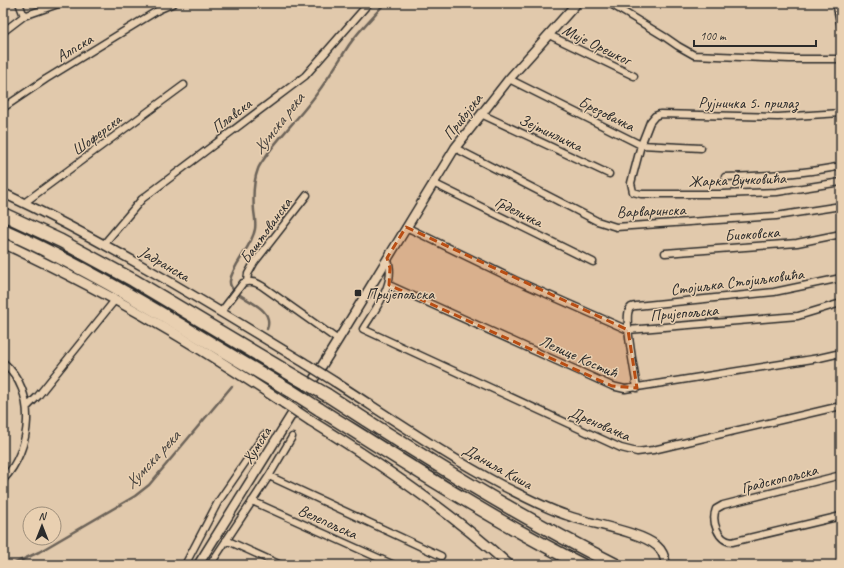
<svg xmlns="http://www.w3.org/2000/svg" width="844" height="568" font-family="Caveat,sans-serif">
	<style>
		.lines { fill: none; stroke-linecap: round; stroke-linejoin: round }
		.stream { stroke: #6c6359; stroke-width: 2.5 }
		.minor-casing { stroke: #2b2b2b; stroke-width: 9 }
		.tertiary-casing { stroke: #2b2b2b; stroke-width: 11 }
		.secondary-casing { stroke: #2b2b2b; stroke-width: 12 }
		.motorway-casing { stroke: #2b2b2b; stroke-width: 15 }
		.minor { stroke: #e9d0b1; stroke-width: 6 }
		.tertiary { stroke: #e9d0b1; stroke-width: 8 }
		.secondary { stroke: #e9d0b1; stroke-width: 9 }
		.motorway { stroke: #e9d0b1; stroke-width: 12 }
		.tertiary-bridge-casing { stroke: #2b2b2b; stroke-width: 11; stroke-linecap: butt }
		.secondary-bridge-casing { stroke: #2b2b2b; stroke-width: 12; stroke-linecap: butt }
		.motorway-bridge-casing { stroke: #2b2b2b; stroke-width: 15; stroke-linecap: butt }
		.tertiary-bridge { stroke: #e9d0b1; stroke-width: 8 }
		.secondary-bridge { stroke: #e9d0b1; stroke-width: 9 }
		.motorway-bridge { stroke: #e9d0b1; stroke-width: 12 }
		.marked { fill: #b94e14; fill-opacity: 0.2; stroke: #b94e14; stroke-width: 3; stroke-dasharray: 8 5; stroke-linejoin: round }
		.poi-dot { fill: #2b2b2b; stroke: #e9d0b1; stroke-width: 1.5 }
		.labels { text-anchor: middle; stroke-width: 3; stroke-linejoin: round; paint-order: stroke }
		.street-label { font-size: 16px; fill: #2b2b2b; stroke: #e9d0b1 }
		.poi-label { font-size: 16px; fill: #2b2b2b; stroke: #e9d0b1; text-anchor: start }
		.water-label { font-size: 17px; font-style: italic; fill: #46423e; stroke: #e9d0b1 }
	</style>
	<rect width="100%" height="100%" fill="#e1c9ac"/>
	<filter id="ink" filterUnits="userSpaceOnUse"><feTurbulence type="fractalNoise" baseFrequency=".025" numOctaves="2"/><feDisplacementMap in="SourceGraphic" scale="8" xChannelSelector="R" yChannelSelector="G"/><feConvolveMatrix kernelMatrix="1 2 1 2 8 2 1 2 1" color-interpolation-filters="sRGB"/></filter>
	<g filter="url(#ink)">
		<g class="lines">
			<path class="stream" d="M267 329C277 303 228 299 230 281 232 265 252 247 255 229 256 223 255 217 254 211 253 198 253 182 258 169 259 166 262 162 264 159 277 139 294 123 308 105 324 86 336 65 349 45 359 30 373 17 385 3
				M11 565 39 552 135 496 149 485 232 386"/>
			<g class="minor-casing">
				<path id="minor" d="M19 3 24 16
					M609 3 665 37 678 46 694 55 790 59H841
					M836 3 841 27
					M3 32 24 16 61 3
					M549 35 634 76
					M509 79 641 145 701 148
					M3 108 46 79 160 9 174 3
					M841 113 778 117 660 114 655 116 650 122 641 145 631 183 633 192 641 194H722L777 192 841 182
					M481 114 609 174
					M455 148 597 221 616 227 776 216 841 206
					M725 177C765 176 803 174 841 166
					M433 183 593 262
					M24 203 184 85
					M406 227 515 280 628 330 798 316 841 303
					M104 244 142 199 305 76 369 3
					M665 253 797 243 841 234
					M387 258C398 282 375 309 363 329L621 448 637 452 653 450 841 406
					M247 281 248 274 254 263 307 195
					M389 285 612 386 625 389 819 358 841 353
					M221 312 243 283C250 280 256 282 262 286L338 340
					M3 362C38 392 32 449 3 480
					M637 388C635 374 624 321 629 310 630 307 633 306 636 306L774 292 841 278
					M27 407 38 396 115 300
					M841 475 723 505 716 509C711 521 718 541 732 542L841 516
					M269 476 441 556
					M252 501 394 565
					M226 540 281 565
					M185 565 218 502 264 435
					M210 565 269 476 292 437
					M666 565H681
					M837 565 841 564"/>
			</g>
			<g class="tertiary-casing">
				<path id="tertiary" d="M3 193C109 243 208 304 308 365
					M335 382C391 418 446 456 505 487 525 497 545 508 566 515 589 524 640 531 657 546 663 551 665 558 666 565
					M198 565 338 340 455 148 509 79 577 3"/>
			</g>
			<g class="secondary-casing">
				<path id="secondary" d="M3 243C56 268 109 295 160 325 202 349 243 376 284 403
					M311 421C381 464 448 510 509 565"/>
			</g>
			<g class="motorway-casing">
				<path id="motorway" d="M3 214 61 241 133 280 299 379
					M3 230C104 275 196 336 291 391
					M327 395C421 456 516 515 616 565
					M319 409C405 463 491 519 582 565"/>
			</g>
			<use href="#minor" class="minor"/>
			<use href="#tertiary" class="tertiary"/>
			<use href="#secondary" class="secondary"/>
			<use href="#motorway" class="motorway"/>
			<g class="tertiary-bridge-casing">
				<path id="tertiary-bridge" d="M308 365 335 382"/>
			</g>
			<g class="secondary-bridge-casing">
				<path id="secondary-bridge" d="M284 403 311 421"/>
			</g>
			<g class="motorway-bridge-casing">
				<path id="motorway-bridge" d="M299 379 327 395
					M291 391 319 409"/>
			</g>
			<use href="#tertiary-bridge" class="tertiary-bridge"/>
			<use href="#secondary-bridge" class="secondary-bridge"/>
			<use href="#motorway-bridge" class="motorway-bridge"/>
		</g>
	</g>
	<path class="marked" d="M406 227 628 330 637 388 612 386 389 285 390 268 387 258Z"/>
	<rect class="poi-dot" x="354" y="289" width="8" height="8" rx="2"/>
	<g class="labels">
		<g class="street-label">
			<text transform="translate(597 44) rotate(26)" y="6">Мије Орешког</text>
			<text transform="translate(74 47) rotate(-31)" y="6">Алпска</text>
			<text x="748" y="108">Рујничка 5. прилаз</text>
			<text transform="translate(607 113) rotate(26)" y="6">Брезовачка</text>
			<text transform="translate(231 115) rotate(-37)" y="6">Плавска</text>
			<text transform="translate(462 116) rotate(-52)" y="6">Прибојска</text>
			<text transform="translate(551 132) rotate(25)" y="6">Зејтинличка</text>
			<text transform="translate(96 134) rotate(-37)" y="6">Шоферска</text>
			<text transform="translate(737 179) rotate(-2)" y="6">Жарка Вучковића</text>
			<text transform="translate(651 210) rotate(-2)" y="6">Варваринска</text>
			<text transform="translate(519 211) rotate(26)" y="6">Грделичка</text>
			<text transform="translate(265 230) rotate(-54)" y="6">Баштованска</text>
			<text transform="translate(752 233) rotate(-4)" y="6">Биоковска</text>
			<text transform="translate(165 263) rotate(30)" y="6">Јадранска</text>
			<text transform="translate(737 281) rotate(-7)" y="6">Стојиљка Стојиљковића</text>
			<text transform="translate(684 312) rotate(-5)" y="6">Пријепољска</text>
			<text transform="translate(579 356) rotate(24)" y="6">Лелице Костић</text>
			<text transform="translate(600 423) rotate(23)" y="6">Дреновачка</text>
			<text transform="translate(256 445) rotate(-58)" y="6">Хумска</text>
			<text transform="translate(498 466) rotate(29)" y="6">Данила Киша</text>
			<text transform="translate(779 478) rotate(-14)" y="6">Градскопољска</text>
			<text transform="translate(328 521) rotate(24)" y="6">Велепољска</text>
		</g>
		<g class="poi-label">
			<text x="366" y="299">Пријепољска</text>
		</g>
		<g class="water-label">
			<text transform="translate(278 123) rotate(-52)" y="6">Хумска река</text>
			<text transform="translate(152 459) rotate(-47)" y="6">Хумска река</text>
		</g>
	</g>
	<rect width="844" height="568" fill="none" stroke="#e9d0b1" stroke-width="16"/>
	<rect x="8" y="8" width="828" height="552" fill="none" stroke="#2b2b2b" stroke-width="1.5" filter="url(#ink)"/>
	<g transform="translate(42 526)"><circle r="19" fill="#e9d0b1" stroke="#9d8e7b"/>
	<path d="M0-3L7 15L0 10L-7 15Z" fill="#2b2b2b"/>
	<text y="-6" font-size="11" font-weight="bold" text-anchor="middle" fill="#2b2b2b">N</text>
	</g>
	<path d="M694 40v6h122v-6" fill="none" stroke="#2b2b2b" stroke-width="2"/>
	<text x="700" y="40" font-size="12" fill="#2b2b2b" stroke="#e9d0b1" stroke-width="3" paint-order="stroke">100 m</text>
</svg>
